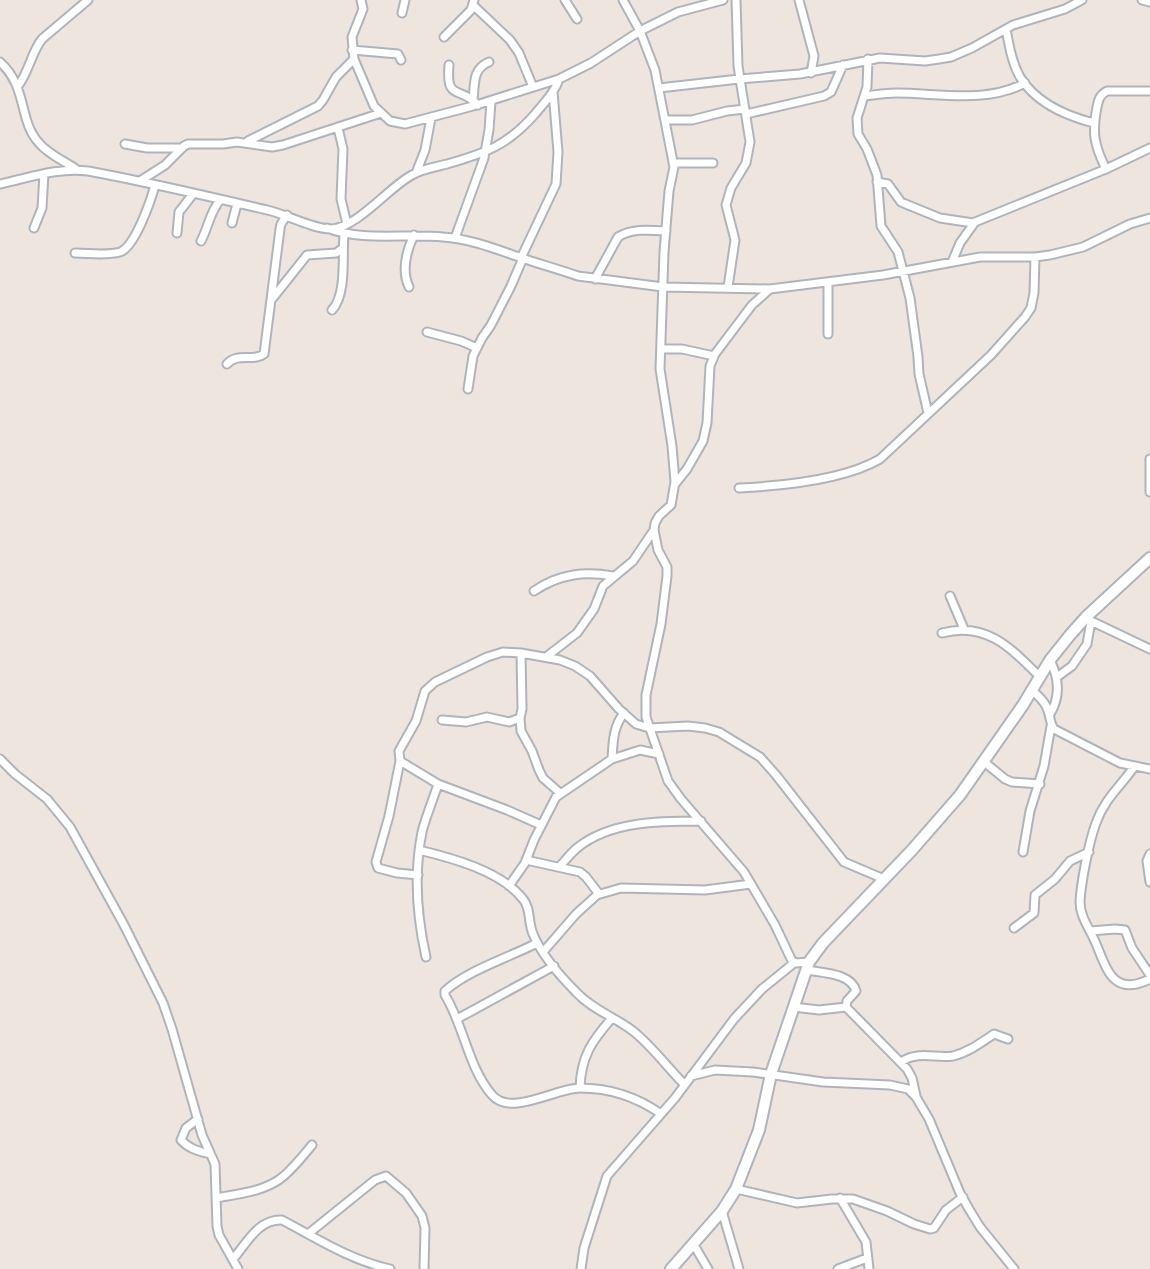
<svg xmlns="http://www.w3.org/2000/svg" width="1150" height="1269" font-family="Inter,sans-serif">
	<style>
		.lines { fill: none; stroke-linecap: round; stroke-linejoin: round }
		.street-casing { stroke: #afb4bc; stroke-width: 11 }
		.secondary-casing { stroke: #afb4bc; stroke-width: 14 }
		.street { stroke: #fff; stroke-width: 7 }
		.secondary { stroke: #fff; stroke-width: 10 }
	</style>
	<rect width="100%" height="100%" fill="#eee5df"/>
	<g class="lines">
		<g class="street-casing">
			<path id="street" d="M361 0 363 9 352 37 354 59 374 106 390 121 405 124 473 106 559 79 591 63 640 31 678 12 723 0
				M565 0 577 19
				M623 0 640 31 655 70 674 167 669 191 664 252 660 369 672 446 675 482 671 505 659 516 655 523 654 530 658 550 667 567V576L661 624 646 695V717L668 781 681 799 744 872 775 925 792 961 796 963 809 962
				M799 0 814 56 811 73
				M1142 0 1150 2
				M473 5 510 40 519 53 533 87
				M402 13 405 0
				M1006 29C1009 45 1012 63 1020 77 1036 103 1066 116 1094 123
				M444 37 471 10 474 0
				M352 50 398 54 401 60
				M868 59 867 87 857 118 858 134 867 149 877 175 881 226 898 252 910 298 918 357 919 374 928 413
				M0 62C28 87 18 120 39 143 48 154 64 161 76 169
				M449 65C446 102 459 85 478 105
				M18 86C29 72 31 53 42 39L88 0
				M659 88 739 79 800 74 880 58 925 61 939 59 951 57 972 48 1013 25 1065 9 1082 0
				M865 96C875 95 885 93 896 93 938 93 986 104 1025 83
				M473 100C475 84 472 69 489 62
				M746 114 824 96 831 92 843 65
				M665 120H692L727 111 745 109
				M338 128 343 149 341 199 347 224
				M248 141 318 106 323 100 336 77 354 59
				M125 144 147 148H182
				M673 163H713
				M1106 169C1094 145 1092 133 1097 107 1099 98 1100 95 1107 91H1150
				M416 173 425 150 431 118
				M140 181 165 165 184 146 188 144H223L237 142 272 147 283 145 381 113
				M877 182 888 184 901 202 908 205 940 218 973 223
				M0 184C29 178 58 167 88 171 148 182 207 196 267 210 286 214 312 229 331 229 357 228 389 187 412 175 422 169 435 167 447 164 486 153 508 145 535 114 544 103 555 92 559 79
				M232 223 237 204
				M34 228 42 208 44 174
				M327 228C364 242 404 233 443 237 472 239 498 250 525 259 543 265 561 270 578 276L663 287 770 289 883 275 980 257H1035L1050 255 1083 247 1130 224 1150 218
				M177 233 179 212 193 194
				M455 238 484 158 489 130 491 101
				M201 241C208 228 210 212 220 200
				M75 253C89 253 106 256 120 252 135 247 151 200 155 185
				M521 258 556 184 558 152 553 92
				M952 262 960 243 975 222 1106 169 1150 148
				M595 279 618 237C632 228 650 230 666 231
				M409 287C401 270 406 252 414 235
				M728 287 735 240 726 205 731 188 746 163 750 142 738 66 736 0
				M272 299 307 255 336 253 343 248
				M332 310C347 294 342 256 344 234
				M427 332 461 341 477 348
				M828 334V282
				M661 349H682L714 356
				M227 364C237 352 254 362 264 354L280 229 281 224 287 215
				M468 389 473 356 482 338 491 325 511 286 523 258
				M1150 459V492
				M675 484 687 469 703 441 707 423 710 366 715 354 752 305 770 289
				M739 488C780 486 844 480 880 459L991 355 1025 317 1031 308 1034 293 1035 257
				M534 591C559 574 584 571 613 576
				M950 596 964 629
				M1091 621 1150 649
				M942 633C986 621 1011 648 1040 677
				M546 657 577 633 594 609 603 586 633 561 654 530
				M1057 677 1072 666 1087 644 1091 621 1086 617
				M1032 690C1038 696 1046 702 1048 711 1051 718 1049 722 1054 729L1120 763 1150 769
				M1050 714C1061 696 1059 678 1050 660
				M520 718 521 731 532 751 539 770 543 778 560 793
				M442 720 466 722 487 717 509 722 520 718 522 709 521 653
				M0 759 15 774 47 799 70 827 124 925 163 1003 172 1029 202 1135 215 1164 217 1226 219 1235 238 1269
				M612 759 640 750 659 754
				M400 761 389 816 376 862 378 868 397 873 418 875
				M983 761 1005 779 1012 782 1040 784
				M1134 767C1120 787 1105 798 1096 823 1089 842 1081 882 1080 902 1080 915 1087 925 1093 937 1106 964 1110 999 1150 979
				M541 825 507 810 438 784 400 761 399 751 416 721 425 691 435 682 487 657 503 652 521 653 560 660 575 666 590 676 619 709 636 724 649 728 688 726 705 728 719 732 760 757 776 775 844 862 884 879
				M419 850C452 858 501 871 523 899 531 908 528 923 533 934 542 956 561 977 577 993 593 1010 615 1017 633 1031 652 1046 667 1067 684 1084
				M1023 852 1030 811 1044 766 1051 726
				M1150 854 1147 861 1150 882
				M526 860 580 872 586 877 599 894
				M559 867C565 861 570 854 577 848 610 821 660 821 701 821
				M509 886 525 863 534 840 556 797 612 759C613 742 613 727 624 713
				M1014 928 1034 913 1035 895 1055 879 1070 861 1089 852
				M1090 931 1115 929 1125 930 1132 948 1150 975
				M537 943C510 957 468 970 445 991V995C464 1026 468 1067 492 1095 511 1117 556 1088 580 1088 610 1088 637 1097 661 1114
				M543 952 576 914 597 895 621 888 705 890 751 884
				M426 957C417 917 414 872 422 832 426 816 433 800 438 784
				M807 970C823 973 851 973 856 991L847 1001 846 1007 907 1069 912 1078 916 1096
				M793 1007 819 1010 846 1007
				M457 1019 554 966
				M901 1062C919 1050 935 1059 953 1056 969 1052 982 1042 994 1034L1008 1039
				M691 1076 715 1070 753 1072 823 1082 890 1085 908 1089 916 1097 929 1119 960 1193 969 1209 980 1227 1014 1269
				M580 1088C581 1056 592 1041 612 1018
				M198 1119 186 1128 181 1140C189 1149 199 1151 210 1154
				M736 1189 797 1203 832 1199H853L887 1211 914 1224 930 1229 934 1228 946 1210 963 1197
				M216 1198C237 1194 262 1192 280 1179 292 1170 302 1157 312 1145
				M840 1198 866 1242 869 1269
				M722 1211 739 1269
				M308 1234 375 1180 386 1176 406 1193 422 1216 425 1228 424 1269
				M694 1245 708 1269
				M233 1259C247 1243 258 1219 282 1220 318 1239 350 1260 390 1269
				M581 1269 584 1248 607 1176 675 1098 734 1019 762 989 794 963
				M838 1269 867 1258"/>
		</g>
		<g class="secondary-casing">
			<path id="secondary" d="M671 1269 722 1211 736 1189 759 1130 771 1074 809 962 823 943 912 850 960 795 1023 705 1050 660 1070 635 1086 617 1150 558"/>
		</g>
		<use href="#street" class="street"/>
		<use href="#secondary" class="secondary"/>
	</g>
</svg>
